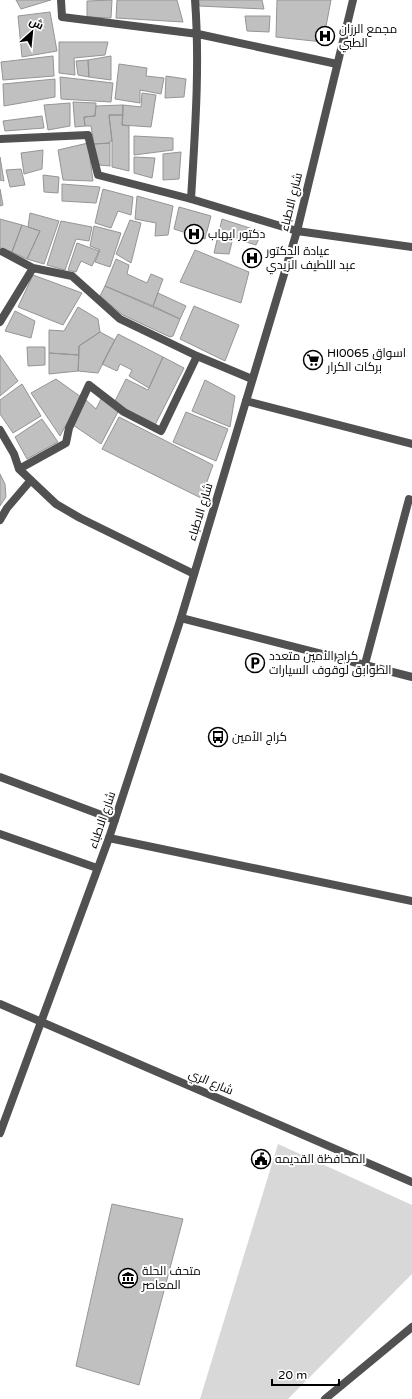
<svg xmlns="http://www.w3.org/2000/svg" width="412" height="1399" font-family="'Varela Round',Cairo,sans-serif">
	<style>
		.green { fill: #d8d8d8 }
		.building { fill: #c0c0c0; stroke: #959595 }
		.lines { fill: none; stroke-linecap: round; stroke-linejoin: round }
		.service { stroke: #515151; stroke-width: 8 }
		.minor { stroke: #515151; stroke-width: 8 }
		.tertiary { stroke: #515151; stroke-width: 8 }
		.labels { text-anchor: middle; stroke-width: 4; stroke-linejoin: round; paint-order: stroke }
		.poi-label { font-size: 12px; fill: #000; stroke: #fff; text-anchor: start }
		.street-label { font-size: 12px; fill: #000; stroke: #fff }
	</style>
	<rect width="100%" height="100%" fill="#fff"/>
	<path class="green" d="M278 1144 412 1205V1274L288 1399H200Z"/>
	<path class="building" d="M16 0H51L21 9Z
		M112 0 111 18 87 17V1Z
		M117 0H177L183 22 116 18Z
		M199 0H262L264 9 199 6Z
		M277 0H331L323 42 276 37Z
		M50 12 57 51 22 57 18 16Z
		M245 16H270L269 32 247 31Z
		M59 42H108L105 55 74 58 75 75 59 73Z
		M53 56 54 76 3 80 1 62Z
		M111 56V80L89 77 88 60Z
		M88 60 89 77 78 75 76 61Z
		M119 64 147 68 146 76 164 78 161 94 140 90V103L115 99Z
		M166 76 186 79 184 97 165 98Z
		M60 77 113 83 111 102 61 99Z
		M55 79V97L4 106 3 84Z
		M142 93 156 95 151 127 122 125 123 105 141 107Z
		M73 102 96 103 95 116 84 117 85 126 75 127Z
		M70 103V126L48 130 44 105Z
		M123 105V115H109L112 141H110V143L94 144 91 126H85L84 117 95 116 96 106Z
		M109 115H123L122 125 129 126V171L112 167V141Z
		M42 116 44 128 5 131 3 121Z
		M134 136 173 138V150L134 155Z
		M88 143 93 181 63 180 58 150Z
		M110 143V166L99 165 94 144Z
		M43 150 42 169 24 174 21 153Z
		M181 152 179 179 163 180V154Z
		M0 157 4 181 0 180Z
		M134 157 155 158 152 178 134 173Z
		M21 169 25 185 10 187 6 170Z
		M43 175 59 177 58 193 44 192Z
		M62 184 100 187 96 203 62 201Z
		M0 189 3 205 0 206Z
		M103 189 133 197 131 215 118 211 111 228 95 223Z
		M137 196 173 206 168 235 155 236 156 223 135 219Z
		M179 207 211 216 205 239 174 229Z
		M30 213 59 221 44 264 27 259 40 231 28 227Z
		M0 219 22 225 12 252 0 248Z
		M222 219 262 232 256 245 233 238 229 254 214 253Z
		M130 220 141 223 131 263 116 254Z
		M61 221 92 227 89 241 76 239 65 270 47 265Z
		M22 225 40 231 27 259 12 252Z
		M94 226 121 233 110 267 95 262 100 250 90 246Z
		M77 243 99 251 92 266 81 261 76 272 68 270Z
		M195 250 249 272 241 303 180 282Z
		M116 259 129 265 127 274 147 283 151 274 163 279 153 306 105 286Z
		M33 275 82 293 63 325 18 307Z
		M105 286 180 319 173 336 170 337 123 315 100 296Z
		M158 293 186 306 180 319 153 306Z
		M194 306 239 325 225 361 180 339Z
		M78 307 98 319 100 332 79 346V355L49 353V330L64 331Z
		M15 311 35 321 31 338 5 331Z
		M100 332 115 340 98 373 78 371 79 346Z
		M118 334 163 357 149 388 129 376 132 370 120 364 117 371 102 364Z
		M27 347H45V365L28 366Z
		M49 353 79 355 78 371 49 374Z
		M0 355 18 381 0 396Z
		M163 357 184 368 155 425 114 403 126 379 148 390Z
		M56 379 81 397 60 436 31 393Z
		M205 380 235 396 230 427 192 411Z
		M22 384 41 416 13 433 0 414V400Z
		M102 397 119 410 101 444 73 425 86 400 96 409Z
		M186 412 228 429 216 461 173 442Z
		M119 417 213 465 201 498 102 449Z
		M42 419 58 442 27 459 15 437Z
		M0 474 5 484 6 497 0 506Z
		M112 1204 183 1219 139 1385 76 1366Z"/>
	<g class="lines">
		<path class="service" d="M365 664 409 499"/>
		<path class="minor" d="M61 0 62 17 198 34 337 64
			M0 139 88 135 98 175 191 199 297 231 412 247
			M191 199C195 132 200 66 195 0
			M3 252 33 268 72 276 120 319 197 356 252 379
			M0 322 33 268
			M246 401 412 444
			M0 430 14 454 19 469 56 504 80 518 194 574
			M19 469 66 443 69 428 89 385 124 412 161 431 197 356
			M0 520 7 508 31 480
			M181 618 412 677
			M0 777 115 820
			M0 834 97 868
			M109 838 412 901"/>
		<path class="tertiary" d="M0 1004 412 1182
			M0 1133 109 838 181 618 297 231 353 0
			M325 1399 412 1327"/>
	</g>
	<defs>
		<g id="hospital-ring" transform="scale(1)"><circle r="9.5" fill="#fff" stroke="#000" stroke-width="1.5"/><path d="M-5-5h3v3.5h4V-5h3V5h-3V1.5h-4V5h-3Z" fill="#000"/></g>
		<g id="supermarket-ring" transform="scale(1)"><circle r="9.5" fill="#fff" stroke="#000" stroke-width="1.5"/><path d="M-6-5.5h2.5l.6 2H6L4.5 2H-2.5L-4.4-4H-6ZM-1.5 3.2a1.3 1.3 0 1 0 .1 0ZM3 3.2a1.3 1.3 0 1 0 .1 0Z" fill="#000"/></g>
		<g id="parking-ring" transform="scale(1)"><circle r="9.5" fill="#fff" stroke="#000" stroke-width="1.5"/><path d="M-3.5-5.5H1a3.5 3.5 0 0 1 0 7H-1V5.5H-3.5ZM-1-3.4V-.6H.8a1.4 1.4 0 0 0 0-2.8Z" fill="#000"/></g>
		<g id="bus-ring" transform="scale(1)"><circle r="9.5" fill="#fff" stroke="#000" stroke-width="1.5"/><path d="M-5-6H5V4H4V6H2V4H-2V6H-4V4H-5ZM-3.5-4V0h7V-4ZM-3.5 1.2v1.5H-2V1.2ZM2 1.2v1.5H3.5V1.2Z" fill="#000"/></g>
		<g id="civic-ring" transform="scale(1)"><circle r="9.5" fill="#fff" stroke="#000" stroke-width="1.5"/><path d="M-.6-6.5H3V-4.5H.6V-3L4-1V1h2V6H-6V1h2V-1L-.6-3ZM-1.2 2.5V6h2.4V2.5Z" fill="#000"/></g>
		<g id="museum-ring" transform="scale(1)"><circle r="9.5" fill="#fff" stroke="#000" stroke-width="1.5"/><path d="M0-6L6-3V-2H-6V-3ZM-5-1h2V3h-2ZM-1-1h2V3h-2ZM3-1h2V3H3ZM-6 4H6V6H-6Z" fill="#000"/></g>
	</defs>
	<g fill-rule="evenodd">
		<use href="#hospital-ring" x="325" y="36"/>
		<use href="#hospital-ring" x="194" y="234"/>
		<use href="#hospital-ring" x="252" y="258"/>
		<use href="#supermarket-ring" x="313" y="360"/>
		<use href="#parking-ring" x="255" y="663"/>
		<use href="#bus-ring" x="218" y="737"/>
		<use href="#civic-ring" x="261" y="1159"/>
		<use href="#museum-ring" x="128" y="1278"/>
	</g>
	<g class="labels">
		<g class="poi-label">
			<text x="339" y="33">مجمع الرزان<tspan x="339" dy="14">الطبي</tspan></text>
			<text x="208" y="238">دكتور ايهاب</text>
			<text x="266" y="255">عيادة الدكتور<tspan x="266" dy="14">عبد اللطيف الزيدي</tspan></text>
			<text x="327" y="357">Hl0065 اسواق<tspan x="327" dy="14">بركات الكرار</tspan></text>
			<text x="269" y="660">كراح الأمين متعدد<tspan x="269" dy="14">الطوابق لوقوف السيارات</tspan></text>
			<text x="232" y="741">كراج الأمين</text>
			<text x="275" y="1163">المحافظة القديمه</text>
			<text x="142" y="1275">متحف الحلة<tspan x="142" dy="14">المعاصر</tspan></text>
		</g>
		<g class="street-label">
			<text transform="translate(291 202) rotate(-76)" y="4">شارع الاطباء</text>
			<text transform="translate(200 512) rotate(-73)" y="4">شارع الاطباء</text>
			<text transform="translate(102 820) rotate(-71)" y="4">شارع الاطباء</text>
			<text transform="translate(211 1082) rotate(23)" y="4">شارع الري</text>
		</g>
	</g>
	<g transform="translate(32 32) rotate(27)" stroke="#ffffff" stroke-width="3" paint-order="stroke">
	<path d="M0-3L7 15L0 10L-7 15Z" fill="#000000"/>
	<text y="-6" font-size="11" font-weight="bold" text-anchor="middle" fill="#000000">ش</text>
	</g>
	<path d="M272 1379v6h67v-6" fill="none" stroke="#000000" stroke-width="2"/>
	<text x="278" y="1379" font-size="12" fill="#000000" stroke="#ffffff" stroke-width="3" paint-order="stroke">20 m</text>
</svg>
